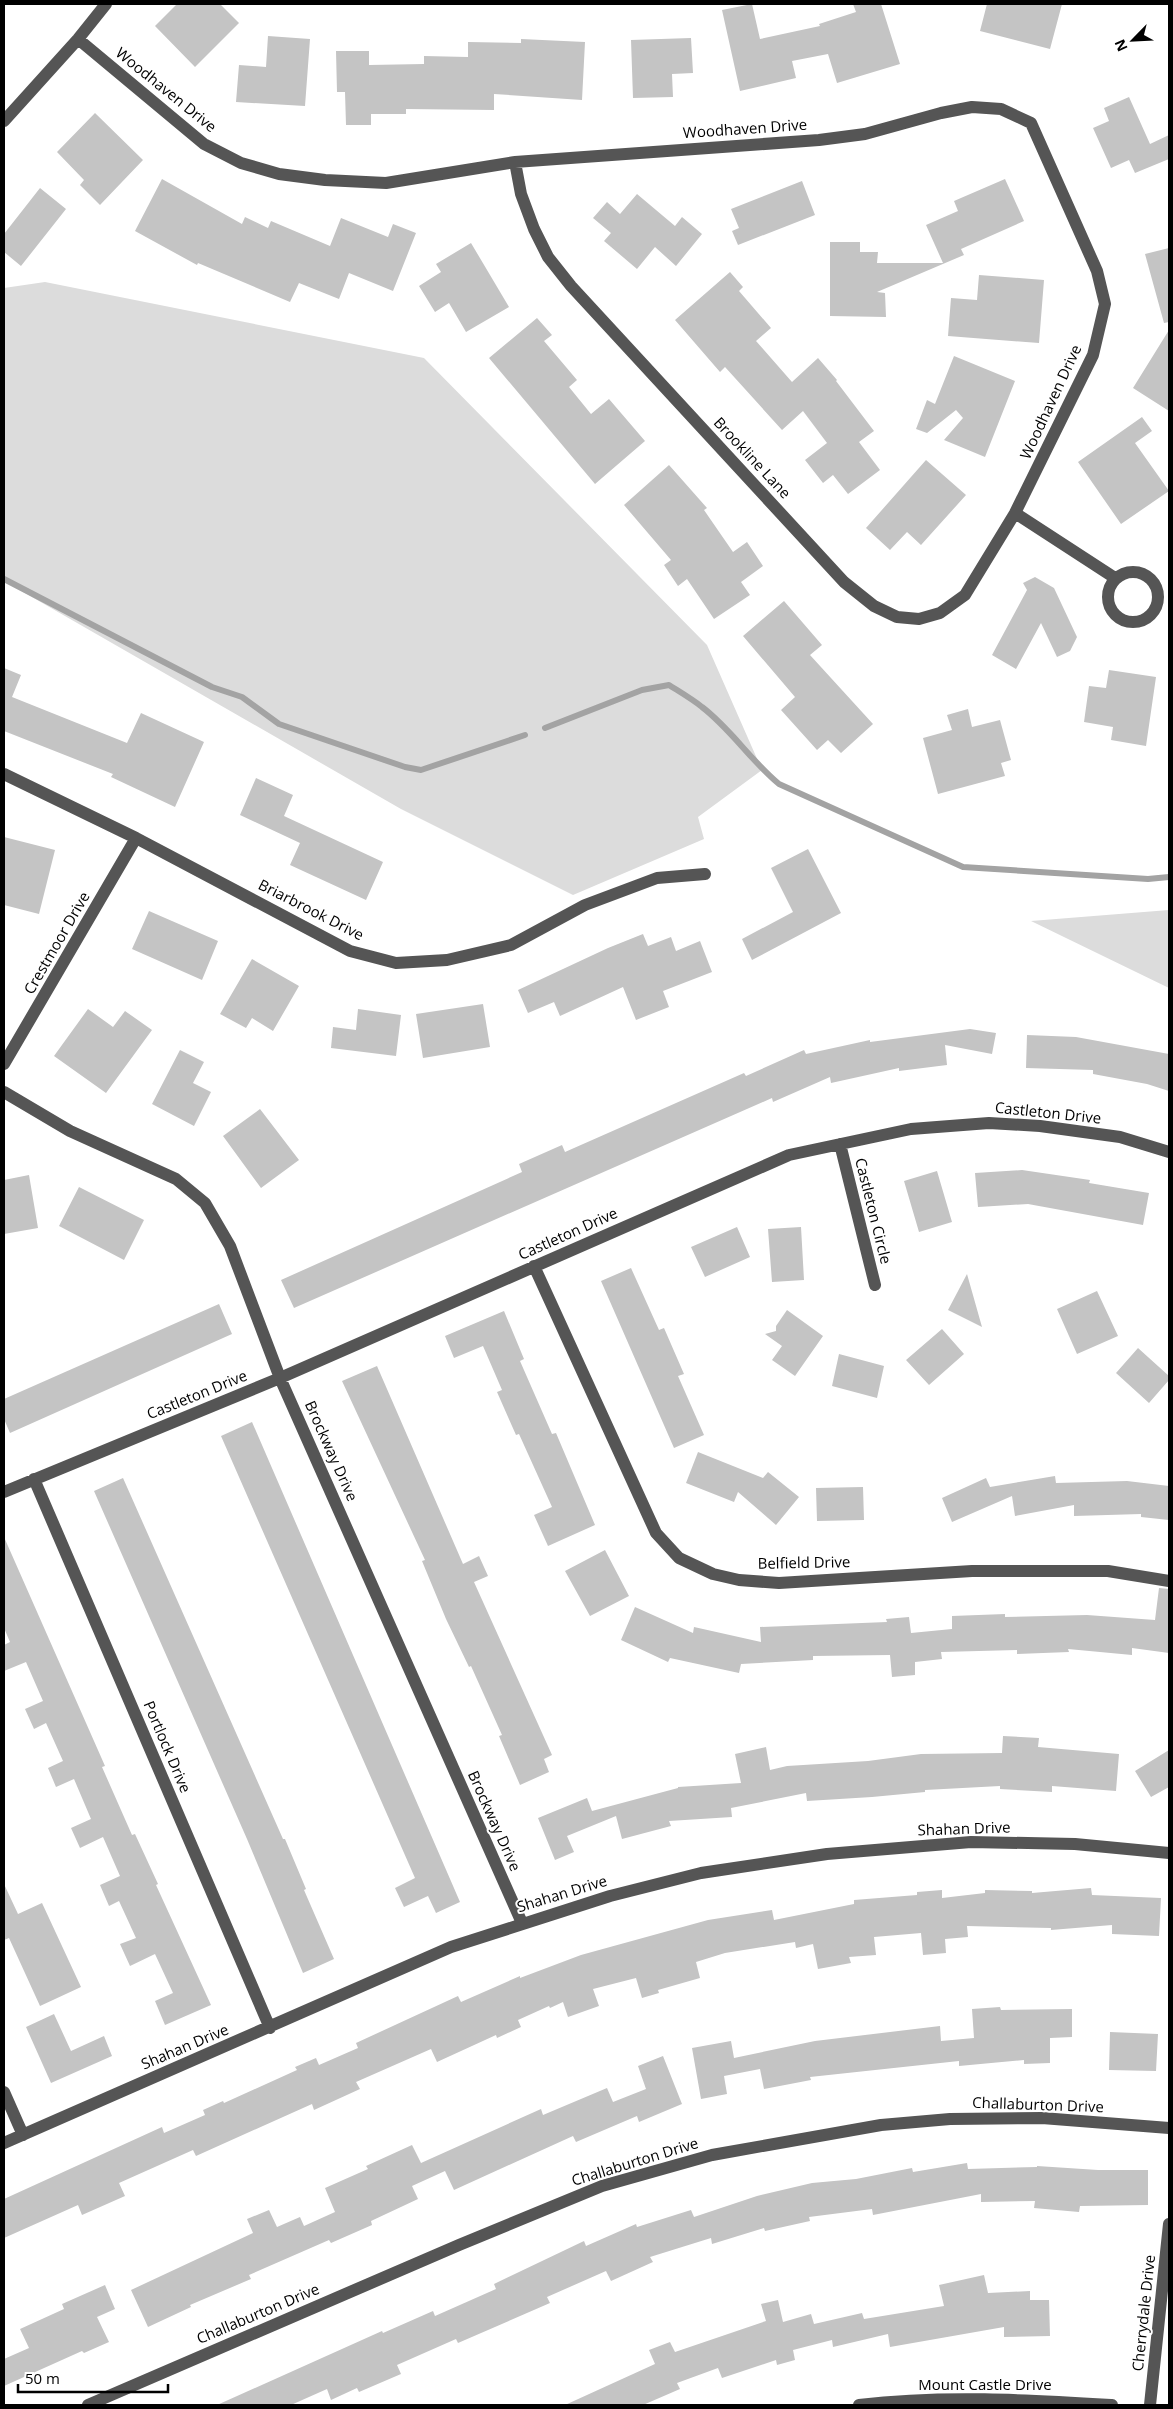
<svg xmlns="http://www.w3.org/2000/svg" width="1173" height="2409" font-family="'Open Sans',sans-serif">
	<style>
		.green { fill: #dcdcdc }
		.lines { fill: none; stroke-linecap: round; stroke-linejoin: round }
		.stream { stroke: #a3a3a3; stroke-width: 6 }
		.building { fill: #c4c4c4 }
		.minor { stroke: #555; stroke-width: 12 }
		.labels { text-anchor: middle; stroke-width: 4; stroke-linejoin: round; paint-order: stroke }
		.street-label { font-size: 15px; fill: #000; stroke: #fff }
	</style>
	<rect width="100%" height="100%" fill="#fff"/>
	<path class="green" d="M45 282 424 358 707 645 762 770 698 817 704 839 573 895 401 809 4 581V288Z
		M1169 910V988L1031 921Z"/>
	<g class="lines">
		<path class="stream" d="M4 579 212 687 242 697 279 724 405 767 421 770 525 735
			M545 728 642 690 669 685C680 692 692 699 702 707 731 729 751 761 779 784L963 867 1148 879 1169 877"/>
	</g>
	<path class="building" d="M177 4H220L239 23 195 67 155 26Z
		M752 4 760 39 820 26 819 24 856 12 853 4H881L900 64 837 83 828 54 792 61 796 78 740 91 722 10Z
		M987 4H1062L1050 49 980 31Z
		M268 36 310 39 305 106 236 102 239 65 266 67Z
		M691 38 693 73 672 74 673 97 633 98 631 40Z
		M521 39 585 42 582 100 494 94V110L406 109V114H371V125H346L345 92H337L336 51H369V65L424 64V56L468 57V42L521 43Z
		M1129 97 1150 144 1169 135V159L1135 173 1129 160 1111 168 1093 128 1109 121 1104 108Z
		M95 113 143 160 100 205 80 185 84 180 57 152Z
		M162 179 242 224 245 217 268 228 271 221 330 246 341 218 388 237 393 224 416 233 393 291 349 273 339 299 299 283 290 302 198 263 197 265 135 231Z
		M1005 179 1024 221 961 249 964 255 877 292 885 293 886 317 830 316V242H860V252H878L877 263H943L926 225 958 211 954 201Z
		M802 181 815 215 738 245 732 231 739 228 731 209Z
		M40 188 66 209 21 266 4 252V234Z
		M637 194 675 226 682 217 702 234 676 266 655 247 637 269 604 241 611 233 593 218 607 202 620 214Z
		M471 243 509 307 466 332 449 303 435 312 419 286 441 272 436 264Z
		M1169 248V322L1164 323 1145 254Z
		M730 272 743 287 739 291 771 328 756 341 792 382 818 358 837 380 836 381 874 431 859 442 880 470 848 494 833 475 823 483 805 460 827 443 803 411 782 430 725 367 720 372 675 320Z
		M979 275 1044 280 1039 343 948 336 951 298 977 300Z
		M537 318 552 335 544 341 577 380 569 387 591 414 609 399 645 441 595 484 489 358Z
		M1169 330V411L1133 388Z
		M954 356 1015 381 985 457 944 440 963 418 956 410 927 433 916 429 927 400 935 404Z
		M1142 417 1152 431 1135 443 1169 491 1121 524 1078 462Z
		M926 460 966 495 921 545 907 532 890 550 866 528Z
		M669 465 707 508 704 510 733 552 747 542 763 566 741 582 750 595 714 619 687 579 678 586 664 565 671 560 624 505Z
		M1035 577 1054 588 1077 637 1070 651 1057 657 1041 623 1016 669 992 655 1027 590 1023 583Z
		M784 601 822 645 810 655 873 724 841 753 828 740 817 750 781 710 795 697 743 636Z
		M4 668 21 675 12 697 127 743 141 713 204 742 175 807 111 777 113 774 4 731Z
		M1109 670 1156 677 1146 746 1111 740 1113 727 1084 722 1089 686 1106 688Z
		M968 709 972 727 1000 720 1011 760 1001 763 1005 776 938 794 923 738 952 730 947 715Z
		M256 778 293 795 284 816 383 862 366 900 290 865 300 843 240 815Z
		M4 837 55 850 39 914 4 905Z
		M808 849 841 913 752 960 742 939 793 912 771 868Z
		M149 911 218 941 202 980 132 949Z
		M643 934 648 946 671 937 676 951 700 941 712 972 663 991 669 1007 636 1020 623 987 560 1016 554 1002 528 1013 518 990 608 948Z
		M252 959 299 986 273 1031 252 1018 246 1028 220 1014Z
		M483 1004 490 1047 423 1058 416 1014Z
		M88 1009 113 1027 125 1011 152 1030 106 1093 54 1056Z
		M358 1009 401 1015 396 1056 331 1048 333 1027 356 1030Z
		M970 1029 996 1033 992 1054 945 1045 947 1065 899 1071V1068L831 1083 830 1077 773 1102 772 1098 294 1308 281 1280 522 1172 519 1164 562 1145 565 1152 744 1073 746 1076 804 1050 806 1054 870 1040V1042Z
		M1027 1035 1076 1037 1169 1054V1091L1147 1084 1093 1074V1070L1026 1068Z
		M180 1050 204 1062 193 1083 211 1092 194 1126 152 1104Z
		M260 1109 299 1160 261 1188 223 1136Z
		M1022 1170 1090 1180 1089 1183 1149 1193 1143 1225 1028 1204 978 1207 975 1173Z
		M937 1171 952 1222 919 1232 904 1181Z
		M29 1175 38 1228 4 1234V1180Z
		M79 1187 144 1220 124 1260 59 1226Z
		M737 1227 750 1257 705 1277 691 1247Z
		M801 1227 804 1280 772 1282 768 1229Z
		M631 1268 659 1330 664 1328 684 1374 678 1376 704 1435 674 1448 601 1281Z
		M967 1274 982 1327 948 1310Z
		M1097 1291 1118 1336 1077 1354 1057 1309Z
		M219 1304 232 1334 10 1433 4 1419V1399Z
		M787 1310 823 1336 795 1376 772 1360 782 1346 765 1334 776 1331V1326Z
		M504 1311 524 1359 520 1361 552 1434 556 1433 595 1525 548 1546 534 1515 552 1507 519 1434 516 1435 497 1392 502 1390 483 1346 454 1358 445 1336Z
		M942 1329 964 1354 929 1385 906 1360Z
		M1138 1348 1169 1376V1380L1149 1403 1116 1373Z
		M839 1354 884 1366 877 1398 832 1386Z
		M377 1366 463 1564 479 1556 488 1576 474 1582 552 1755 544 1759 549 1772 520 1785 499 1736 502 1735 471 1666 469 1667 446 1619 422 1561 425 1560 342 1381Z
		M252 1422 460 1902 436 1913 428 1896 404 1907 395 1888 415 1878 221 1436Z
		M698 1452 763 1478 768 1472 799 1497 776 1525 738 1492 734 1502 686 1483Z
		M1055 1476 1056 1483 1127 1481 1169 1486V1520L1141 1517V1514L1074 1516V1505L1015 1516 1012 1496 952 1522 942 1498 986 1478 990 1487Z
		M123 1478 283 1839H285L306 1889 304 1890 334 1959 303 1973 247 1839 94 1491Z
		M863 1487 864 1520 817 1521 816 1488Z
		M4 1537 105 1766 102 1767 132 1835 135 1834 158 1884 156 1885 211 2005 165 2025 155 2001 173 1993 155 1954 130 1966 120 1944 136 1938 119 1901 109 1906 100 1885 120 1876 103 1837 80 1848 71 1828 91 1819 74 1779 56 1787 48 1768 63 1761 46 1723 34 1729 25 1709 43 1701 26 1662 4 1671V1645L10 1642 4 1628Z
		M605 1550 629 1596 590 1616 565 1571Z
		M1159 1588 1169 1589V1653L1132 1648V1655L1068 1649 1069 1652 1017 1654V1650L941 1652 942 1659 915 1662V1675L892 1677 890 1655 813 1656V1660L741 1664 739 1673 670 1658 668 1662 621 1640 635 1607 693 1633 694 1627 761 1642 760 1627 887 1622 886 1619 909 1617 911 1633 952 1629V1616L1005 1614V1617L1087 1615 1155 1620Z
		M1003 1736 1039 1738 1038 1747 1119 1754 1116 1791 1052 1786V1792L1000 1789V1786L925 1790V1792L872 1797 807 1801 806 1793 731 1808 732 1817 669 1821 671 1826 622 1839 616 1816 567 1836 574 1852 555 1860 538 1818 587 1798 592 1811 678 1788V1787L741 1783 735 1754 766 1747 770 1770 787 1766 868 1761 921 1754 1002 1753Z
		M1169 1750V1787L1151 1797 1135 1771Z
		M4 1884 18 1914 42 1903 81 1987 40 2006 9 1938 4 1940Z
		M1091 1888 1092 1895 1161 1898 1159 1936 1112 1934V1925L1051 1930V1928L967 1926 968 1937 945 1939 946 1953 923 1955 921 1933 874 1937 876 1955 849 1957 851 1963 818 1969 813 1944 796 1948 795 1942 725 1953 696 1962 700 1978 658 1990 659 1993 642 1998 636 1978 593 1989 599 2006 568 2017 563 2002 550 2008 549 2006 518 2020 521 2027 497 2038 496 2035 437 2062 431 2049 356 2082 360 2089 314 2110 312 2104 196 2156 193 2150 119 2183 125 2196 82 2215 78 2205 4 2238V2199L162 2127 164 2133 205 2115 203 2110 223 2101 224 2103 297 2070 295 2067 316 2058 319 2065 358 2048 356 2043 458 1996 461 2002 520 1976V1978L581 1955 708 1920 772 1910 774 1920 854 1904V1900L917 1895V1892L942 1890V1898L985 1893V1890L1032 1891V1893Z
		M1000 2007 1001 2010 1072 2009V2037L1050 2038V2063L1024 2064V2060L959 2066V2061L810 2077 811 2080 764 2089 760 2069 724 2076 727 2094 701 2099 692 2048 731 2041 734 2058 815 2041 940 2026 941 2041 974 2038 972 2009Z
		M54 2014 71 2051 104 2036 112 2056 51 2083 26 2027Z
		M1110 2032 1158 2034 1156 2071 1109 2070Z
		M663 2056 682 2104 639 2122 637 2116 576 2142 573 2136 454 2190 445 2171 412 2186 418 2199 371 2221 372 2225 331 2243 329 2240 249 2275 251 2279 190 2305 191 2307 148 2327 131 2290 253 2233 247 2219 269 2210 277 2227 300 2217 304 2226 335 2212 325 2188 368 2169 366 2166 412 2145 421 2163 541 2109 543 2115 607 2088 613 2102 646 2089 638 2066Z
		M967 2163 968 2169 1037 2167V2166L1098 2170H1148V2205L1080 2206 1079 2212 1034 2208 1035 2201 981 2202V2194L873 2215 872 2209 809 2217 810 2221 765 2231 764 2228 712 2244 711 2238 650 2257 653 2262 611 2281 606 2271 547 2297 550 2303 458 2343 456 2339 397 2365 401 2374 359 2392 357 2388 331 2400 327 2389 291 2405H217L382 2331 383 2333 433 2311 435 2316 496 2289 494 2284 584 2241 586 2246 636 2224 637 2227 691 2210 694 2217 757 2196 812 2183 856 2179 912 2168 913 2172Z
		M984 2275 988 2293 1030 2291V2300H1049L1050 2336 1004 2337V2327L890 2347 888 2334 833 2347 832 2340 793 2350 795 2360 777 2365 776 2360 722 2378 718 2368 677 2383 680 2389 643 2405H565L655 2364 649 2350 670 2342 675 2352 766 2321 761 2304 778 2300 783 2322 811 2314 814 2324 862 2313 864 2319 944 2306 939 2285Z
		M105 2285 115 2309 97 2317 109 2342 84 2353 82 2351 4 2386V2359L29 2348 20 2329 64 2309 62 2304Z"/>
	<g class="lines">
		<path class="minor" d="M78 39 204 144 241 163 279 174 325 180 386 183 515 162 819 140 865 134 941 113 972 107 1001 109 1031 123 1097 271 1105 304 1093 355 1015 513 965 595 940 613 919 619 897 617 874 606 844 582 571 286 548 257 534 229 521 194 515 162
			M4 121 78 39 106 4
			M1015 513 1115 578
			M1108 597a25 25 0 1 1 50 0a25 25 0 1 1-50 0Z
			M4 774 136 838 350 951 396 963 447 960 511 945 585 905 657 878 705 874
			M4 1064 136 838
			M4 1092 70 1131 176 1179 205 1203 230 1246 280 1378 522 1923
			M840 1144 875 1285
			M534 1266 656 1533 679 1558 713 1574 739 1580 779 1583 972 1571H1108L1169 1581
			M34 1479 270 2028
			M4 1492 280 1378 789 1155 911 1129 989 1123 1040 1126 1120 1137 1169 1152
			M4 2092 23 2135
			M4 2143 451 1947 610 1896 701 1873 827 1854 971 1842 1075 1844 1169 1853
			M88 2405 459 2245 602 2186 712 2155 881 2125 950 2119 1042 2118 1169 2128
			M859 2405C943 2395 1027 2400 1112 2405
			M1150 2405 1169 2224"/>
	</g>
	<g class="labels">
		<g class="street-label">
			<text transform="translate(166 90) rotate(39)" y="5">Woodhaven Drive</text>
			<text transform="translate(745 129) rotate(-4)" y="5">Woodhaven Drive</text>
			<text transform="translate(1051 402) rotate(-65)" y="5">Woodhaven Drive</text>
			<text transform="translate(752 458) rotate(47)" y="5">Brookline Lane</text>
			<text transform="translate(311 910) rotate(27)" y="5">Briarbrook Drive</text>
			<text transform="translate(57 943) rotate(-60)" y="5">Crestmoor Drive</text>
			<text transform="translate(1048 1113) rotate(6)" y="5">Castleton Drive</text>
			<text transform="translate(873 1211) rotate(76)" y="5">Castleton Circle</text>
			<text transform="translate(568 1234) rotate(-24)" y="5">Castleton Drive</text>
			<text transform="translate(197 1395) rotate(-22)" y="5">Castleton Drive</text>
			<text transform="translate(331 1451) rotate(66)" y="5">Brockway Drive</text>
			<text transform="translate(804 1563) rotate(-1)" y="5">Belfield Drive</text>
			<text transform="translate(167 1747) rotate(67)" y="5">Portlock Drive</text>
			<text transform="translate(494 1821) rotate(66)" y="5">Brockway Drive</text>
			<text transform="translate(964 1829) rotate(-2)" y="5">Shahan Drive</text>
			<text transform="translate(562 1894) rotate(-17)" y="5">Shahan Drive</text>
			<text transform="translate(185 2047) rotate(-23)" y="5">Shahan Drive</text>
			<text transform="translate(1038 2105) rotate(2)" y="5">Challaburton Drive</text>
			<text transform="translate(635 2162) rotate(-17)" y="5">Challaburton Drive</text>
			<text transform="translate(1144 2313) rotate(-84)" y="5">Cherrydale Drive</text>
			<text transform="translate(258 2314) rotate(-23)" y="5">Challaburton Drive</text>
			<text x="985" y="2390">Mount Castle Drive</text>
		</g>
	</g>
	<rect width="1173" height="2409" fill="none" stroke="#000000" stroke-width="10"/>
	<g transform="translate(1133 40) rotate(246)" stroke="#ffffff" stroke-width="4" paint-order="stroke">
	<path d="M0-4L9 19L0 12L-9 19Z" fill="#000000"/>
	<text y="-8" font-size="14" font-weight="bold" text-anchor="middle" fill="#000000">N</text>
	</g>
	<path d="M18 2384v8h150v-8" fill="none" stroke="#000000" stroke-width="2.5"/>
	<text x="25" y="2384" font-size="15" fill="#000000" stroke="#ffffff" stroke-width="4" paint-order="stroke">50 m</text>
</svg>
